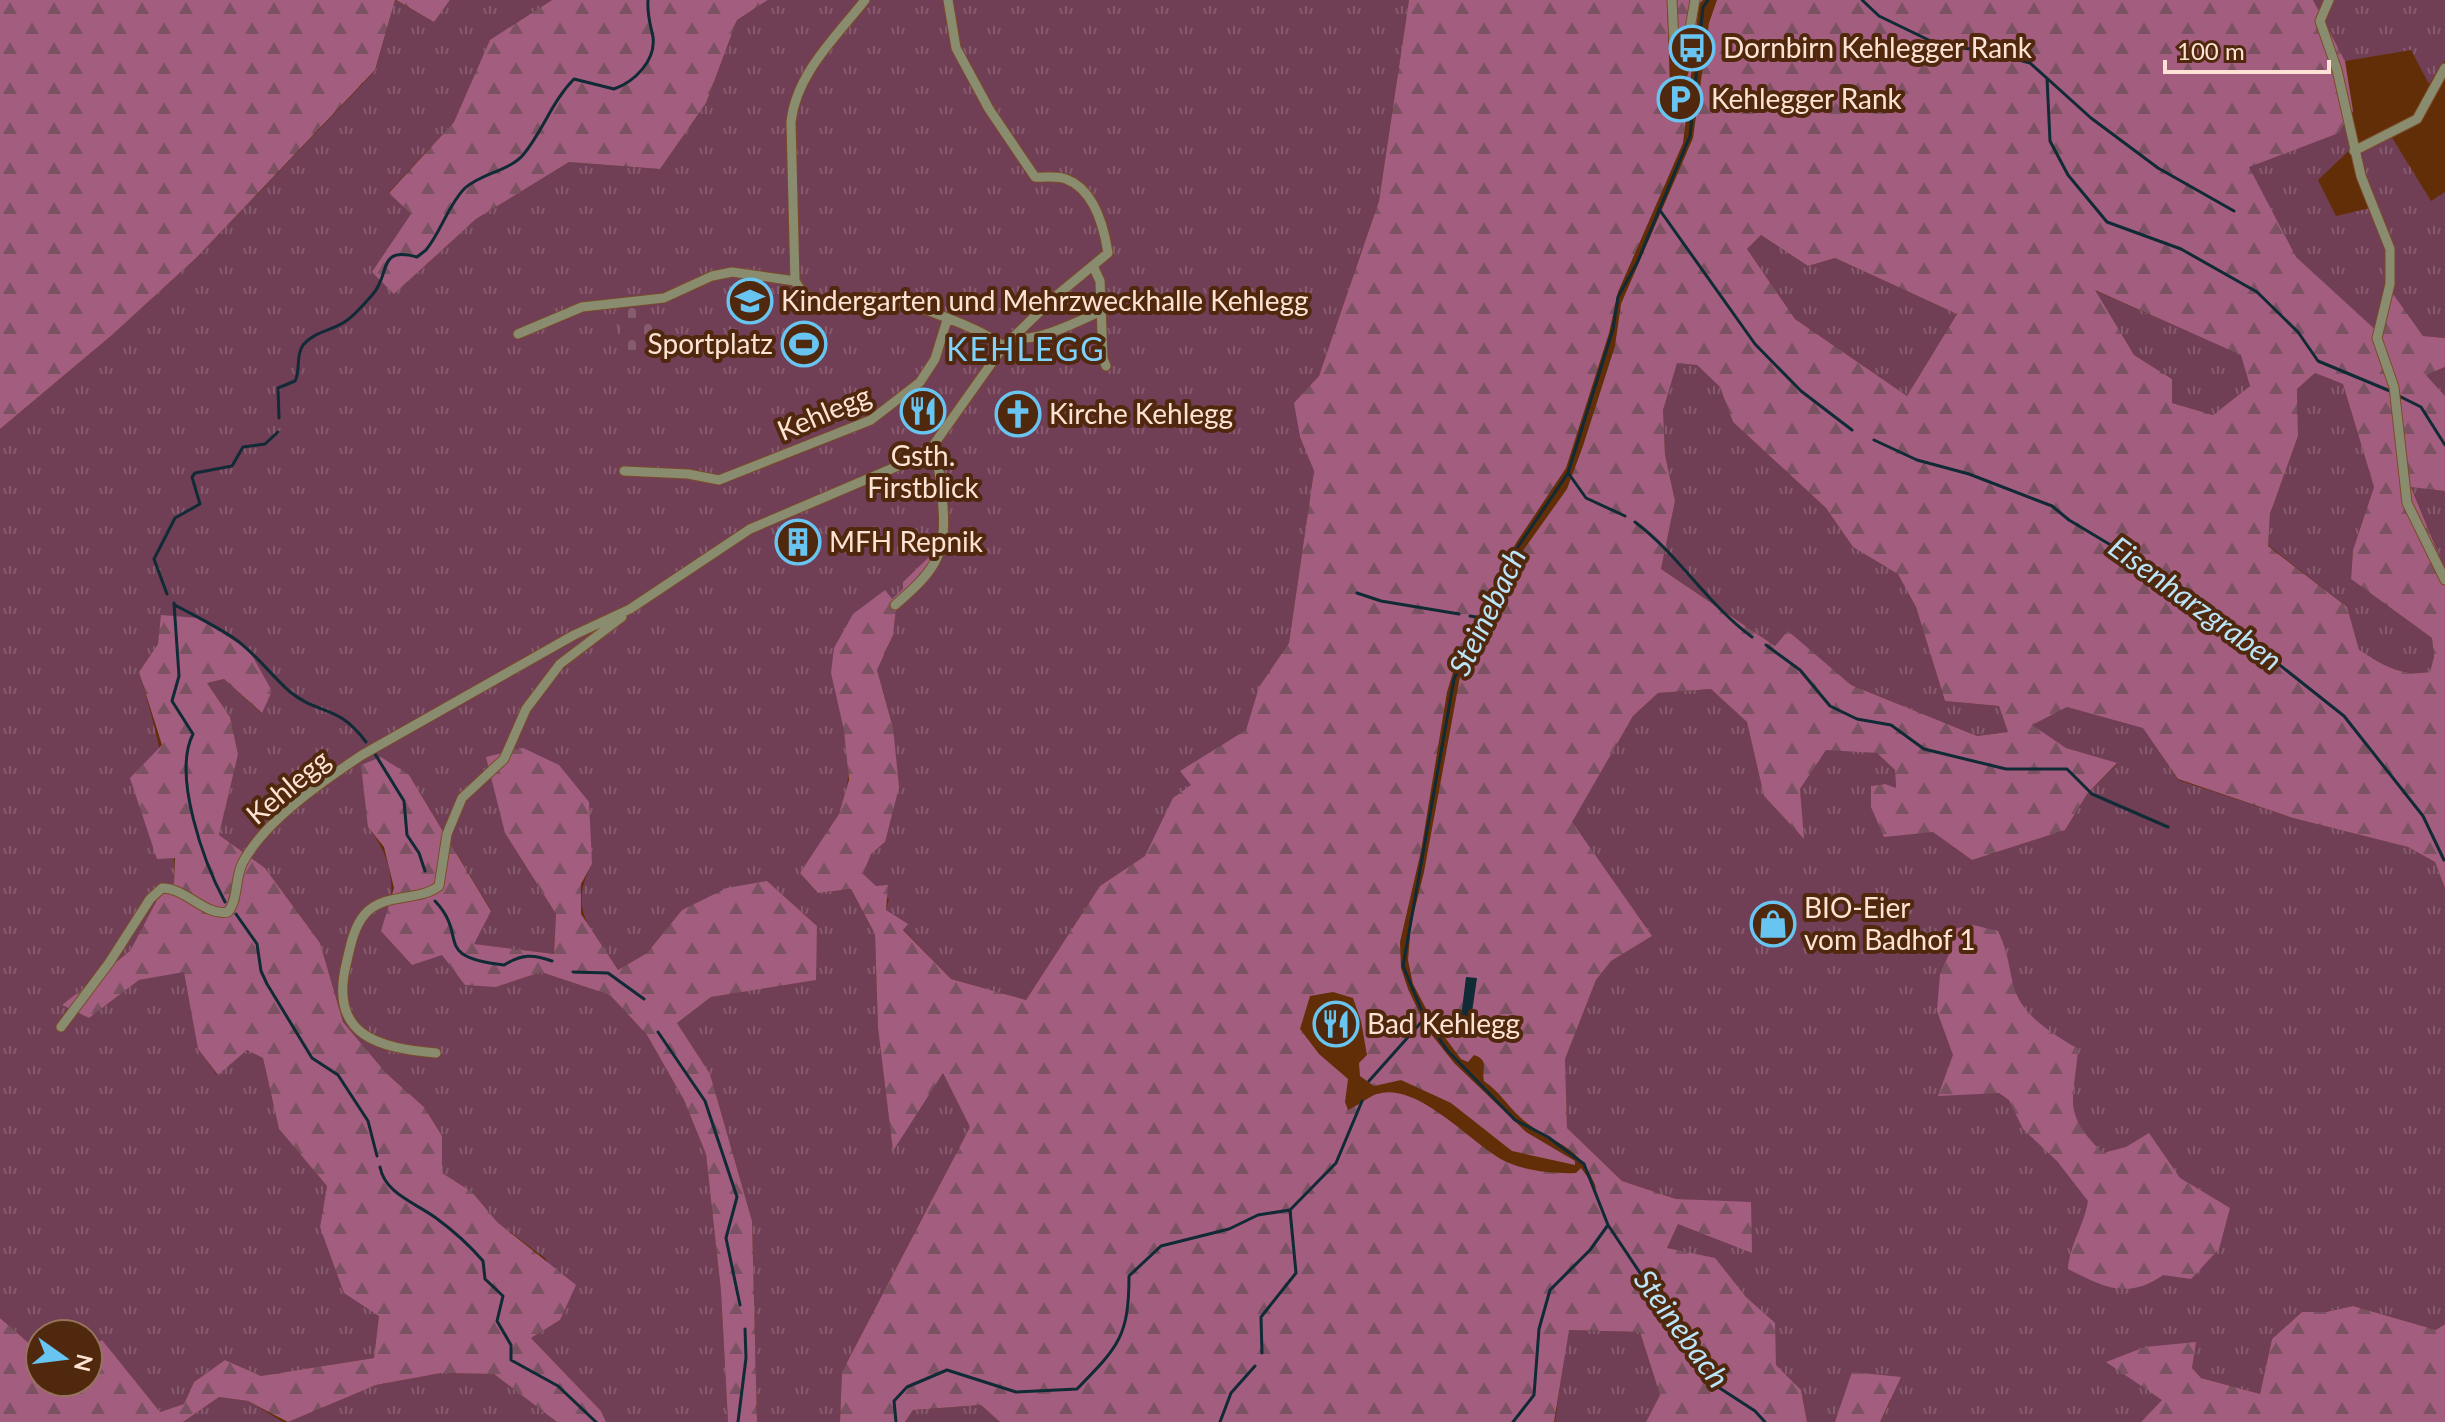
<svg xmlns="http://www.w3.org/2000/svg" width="2445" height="1422" font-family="Lato,sans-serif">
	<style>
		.grass { fill: url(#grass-tufts) }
		.forest { fill: url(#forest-firs); fill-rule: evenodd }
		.cemetery { fill: url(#cemetery-stones) }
		.pitch { fill: #703f56 }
		.water { fill: #102a36 }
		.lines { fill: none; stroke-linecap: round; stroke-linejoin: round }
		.stream { stroke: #102a36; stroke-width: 3 }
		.street-casing { stroke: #7b4b28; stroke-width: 11 }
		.street { stroke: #8a8c70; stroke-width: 9 }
		.labels { text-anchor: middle; stroke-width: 8; stroke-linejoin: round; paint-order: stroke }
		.poi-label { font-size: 28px; fill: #fee3d4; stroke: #50280d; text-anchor: start }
		.street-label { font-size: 28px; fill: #fee3d4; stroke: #50280d }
		.water-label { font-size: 30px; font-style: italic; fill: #bbe4f9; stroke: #50280d }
		.quarter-label { font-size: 32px; letter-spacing: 2px; fill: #7ed2fb; stroke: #50280d }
	</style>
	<defs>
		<pattern id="grass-tufts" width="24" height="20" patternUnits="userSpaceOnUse" patternTransform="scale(2)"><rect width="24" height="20" fill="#703f56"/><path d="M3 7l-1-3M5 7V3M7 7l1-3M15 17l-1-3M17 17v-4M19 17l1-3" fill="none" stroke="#855b6d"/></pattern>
		<pattern id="forest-firs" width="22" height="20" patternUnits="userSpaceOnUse" patternTransform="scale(2)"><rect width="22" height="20" fill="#a35e7f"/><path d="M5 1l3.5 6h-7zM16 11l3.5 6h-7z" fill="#7c5263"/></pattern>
		<pattern id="cemetery-stones" width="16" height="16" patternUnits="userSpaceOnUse" patternTransform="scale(2)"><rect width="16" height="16" fill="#703f56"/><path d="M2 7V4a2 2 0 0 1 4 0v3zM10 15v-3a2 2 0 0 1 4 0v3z" fill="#855b6d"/></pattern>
	</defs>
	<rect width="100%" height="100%" fill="#622e07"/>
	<path class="grass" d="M395 0 434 22 450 0H552L491 40 454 122 389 192 411 214 394 294 476 219 569 162 660 169 706 103 737 20 768 0H1409L1379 201 1319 376 1295 403 1300 437 1314 471 1289 643 1259 687 1246 730 1181 771 1192 785 1145 856 1100 886 1026 1000 951 979 903 929 907 925 886 910 889 899 862 874 871 854 885 842 893 728 877 670 893 635 897 600 939 549V526L933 553 903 582 904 589 892 600 884 590 831 673C844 715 859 773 838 815 828 835 813 854 800 873L818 893 851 889 875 934 878 1028 893 1150 943 1073 970 1127 842 1372 840 1422H757L752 1221 710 1074 677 1023 711 997 815 980 817 926 767 881 682 910 647 953 618 970C592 931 567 911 592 864L505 833 556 914 554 954 473 944 491 910 409 775 368 827C390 855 396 882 388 916L496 987 541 972 610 995 647 1035 684 1100 706 1154 721 1291 728 1422H606L601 1411 531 1338 560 1320 546 1259 497 1222 472 1192 441 1173 442 1136 424 1107 386 1073 343 1022 320 943 265 868 219 835 238 753 230 717 207 683 224 679 261 713 272 691 158 644 139 672C160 741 176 811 174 883L157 900 130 951 62 1005 89 1018 139 980 185 971 198 1049 217 1075 247 1050 263 1058 279 1129 327 1186 320 1227 379 1316 374 1358 261 1376 225 1360 194 1382 184 1404 160 1412 102 1341 88 1348V1334H40V1353L0 1318V429L112 335 196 258 375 71Z
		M2313 0H2445V60L2429 84 2411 50 2345 61Z
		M2348 120 2355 145 2318 180 2336 216 2370 208 2352 157 2391 136 2431 201 2445 192V338L2423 336 2393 295 2380 335 2295 257 2248 166 2339 133Z
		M1761 235 1808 266 1835 258 1957 314 1907 396 1795 319 1747 249Z
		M2094 290 2242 355 2250 386 2213 415 2172 403V379L2134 355Z
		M1676 362 1697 365 1720 387 1733 422 1826 508 1853 547 1898 573 1916 607 1945 701 1999 706 2008 732 1977 736 1851 685 1788 632 1775 646 1661 569 1675 501 1665 455 1663 410Z
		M2445 367V396L2426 375Z
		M2315 373 2343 384 2374 487 2353 550 2351 579 2432 638 2434 657 2431 672C2401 677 2383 665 2358 650L2347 607 2268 545 2270 514 2298 436 2297 389Z
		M2411 486 2445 491V570Z
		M1711 689 1747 722 1764 796 1803 838 1800 789 1826 749 1877 753 1895 770 1896 789 1885 784 1871 786 1972 860 2065 830 2087 794 2117 764 2066 748 2031 725 2067 707 2143 727 2178 780 2293 818 2408 847 2435 862 2445 888V1324L2436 1330 2353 1306 2326 1312H2302L2272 1339 2260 1394 2201 1378 2192 1369 2195 1342 2162 1400 2141 1422H1880L1891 1400 1853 1372 1835 1422H1807L1801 1390 1776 1365 1774 1323 1746 1297 1715 1259 1667 1248 1678 1224 1751 1203 1676 1199 1622 1181 1567 1128 1565 1059 1596 980 1611 961 1652 936 1571 822 1633 716 1658 693Z
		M1568 1330 1640 1332 1660 1395 1646 1422H1555Z
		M441 1373 494 1374 557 1422H288L376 1385Z
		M219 1397 248 1401 283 1422H183Z
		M981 1405 1000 1422H905L913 1410Z"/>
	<path class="forest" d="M0 0H395L375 70 196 258 112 335 0 429Z
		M396 0H450L434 22Z
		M552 0H768L737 20 706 103 660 169 569 162 476 219 394 294 372 272 411 214 389 193 454 122 490 40Z
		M1409 0H1667L1670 87 1681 96 1693 58 1683 143 1618 292 1609 333 1566 468 1516 543 1458 656 1447 692 1421 851 1400 942 1401 968 1408 989 1427 1029 1454 1063 1526 1132 1575 1161V1165L1512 1151 1451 1103 1401 1080 1374 1086 1360 1076 1359 1063 1367 1055 1361 1021 1353 998 1333 992 1310 996 1300 1029 1319 1054 1348 1079 1345 1102 1348 1110C1357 1106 1366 1099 1374 1095 1417 1077 1475 1149 1509 1163 1527 1171 1556 1174 1576 1173L1581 1168 1597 1190C1579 1140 1553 1147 1520 1117 1507 1105 1499 1091 1484 1081 1481 1069 1490 1060 1474 1055L1468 1062 1461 1059 1432 1020 1413 984 1408 960 1411 924 1424 872 1460 677 1512 566 1567 489 1583 446 1615 346 1621 304 1693 138 1709 23 1717 0H2313L2345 61 2353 111 2339 133 2249 167 2296 257 2380 334 2393 294 2423 336 2445 338V367L2426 375 2445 396V491L2411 487 2445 570V888L2435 862 2408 847 2293 818 2178 779 2143 728 2067 707 2032 725 2066 748 2117 763 2087 794 2065 830 1972 860 1933 832 1884 837 1871 807V786L1885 784 1896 788 1895 770 1877 753 1826 750 1800 789 1804 839 1764 796 1747 722 1711 689 1658 693 1633 716 1572 822 1652 936 1611 961 1596 980 1565 1059 1567 1128 1622 1181 1676 1199 1751 1202 1752 1253 1678 1224 1667 1248 1715 1258 1746 1297 1775 1323 1776 1365 1801 1390 1807 1422H1646L1660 1395 1640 1332 1569 1330 1554 1422H1000L981 1405 913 1410 905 1422H840L842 1372 970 1127 943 1073 893 1151 878 1028 875 934 851 889 818 893 800 873 839 814 849 780 844 730 831 673 834 648 853 614 885 590 892 599 903 589V582L933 553 939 526 943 528 931 561 897 600 893 635 877 670 893 728 899 787 885 842 871 854 863 874 876 886 888 885 886 910 908 924 903 930 951 979 1026 1000 1100 886 1145 856 1173 798 1191 785 1180 771 1246 730 1259 687 1289 643 1314 471 1300 437 1294 403 1319 376 1379 201ZM1761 235 1808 266 1835 258 1957 314 1907 396 1795 319 1747 249ZM2095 290 2241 355 2250 386 2213 415 2172 403V379L2134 355ZM1677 363 1697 365 1720 387 1733 422 1826 508 1853 547 1898 574 1916 607 1945 701 1999 706 2008 732 1977 736 1851 685 1788 631 1775 646 1661 569 1675 501 1665 455 1663 410ZM2315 373 2343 384 2374 487 2353 550 2351 579 2432 638 2434 657 2430 672C2401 677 2383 665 2359 650L2347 607 2268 546 2270 514 2298 436 2297 389Z
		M1677 0H1703L1699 4 1696 31 1678 30Z
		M161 615 198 618 249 650 272 691 262 713 224 679 207 683 230 717 238 754 219 835 265 868 320 943 343 1022 386 1073 424 1107 442 1136V1173L472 1192 497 1222 576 1285 560 1320 531 1338 601 1411 606 1422H557L494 1374 441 1373 376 1385 288 1422 248 1401 219 1397 183 1422H0V1318L40 1353V1382H88V1348L102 1340 160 1412 184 1404 194 1382 225 1360 261 1376 374 1358 379 1316 344 1293 320 1227 327 1186 279 1129 263 1058 247 1050 218 1075 198 1049 184 972 139 980 89 1018 62 1005 130 951 157 900 174 883 175 858 157 859 130 778 162 745 139 672 158 644Z
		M523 748 559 765 589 802 592 864 581 884V914L618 970 647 953 682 910 727 888 767 881 817 926 816 980 711 997 677 1023 710 1074 752 1221 757 1422H728L721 1291 706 1154 684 1100 647 1035 610 995 541 972 496 987 465 985 442 955 412 965 381 931 394 888 384 847 368 827 361 765 381 757 409 775 491 911 474 944 554 954 556 914 505 833 486 757Z
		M1973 925 1998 931C2008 953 2008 962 2013 984 2020 1015 2053 1034 2078 1049 2074 1102 2061 1112 2103 1153L2126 1147 2149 1133 2180 1178 2230 1208 2219 1249 2191 1279 2163 1275C2128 1300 2103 1287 2068 1269 2070 1243 2084 1226 2088 1201L2057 1161 2023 1129 2009 1100 1999 1093 1938 1096 1953 1055 1937 1011 1940 974 1950 952 1948 930Z
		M2353 1306 2436 1330 2445 1324V1422H2141L2162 1400 2106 1362 2145 1347 2196 1342 2192 1368 2201 1378 2260 1394 2272 1339 2302 1312H2326Z
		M1852 1372 1901 1377 1880 1422H1835Z"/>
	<path class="cemetery" d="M648 306 654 321H662L666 343 663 350 622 362 615 312 618 308Z"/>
	<path class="pitch" d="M795 326H814V362H794Z"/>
	<path class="water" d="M1466 977 1477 978 1471 1019 1461 1017Z"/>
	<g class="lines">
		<path class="stream" d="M1708 0 1703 7 1690 136 1637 263 1618 297 1613 329 1568 473 1513 554 1454 679 1403 966 1425 1018 1447 1050 1515 1120 1548 1137 1584 1164 1608 1225 1715 1385 1755 1411 1765 1422
			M1862 0 1879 16 1939 45 1986 51 2030 63 2091 118 2158 168 2234 211
			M2047 78 2050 141 2068 175 2107 222 2181 249 2257 292 2298 332 2318 361 2390 391
			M1659 209 1755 344 1801 391 1852 430
			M2397 395 2421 407 2445 445
			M279 418 278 388 295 381C301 370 295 357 303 345 315 331 332 331 346 321 355 315 366 302 373 294 391 273 377 246 417 257L426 250C441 232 448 205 465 188 482 173 509 171 523 155 543 131 552 101 574 79L614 89C634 82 656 61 653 37 650 23 647 15 648 0
			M1874 440 1917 460 1969 474 2052 506 2069 520 2184 589 2344 716 2423 816 2444 860
			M1569 474 1586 498 1625 516
			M1635 522C1679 555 1707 604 1752 637
			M1357 593 1381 601 1459 614
			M167 594 154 559 175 518 200 504 192 477 195 473 232 466 243 447 265 444 278 432
			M174 603 179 676 172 701 193 734C172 775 204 863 225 902
			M175 605C195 616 216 626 235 639 255 653 271 675 289 691 319 716 337 703 366 742
			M1470 616 1482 618
			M1766 645 1800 670 1830 706 1857 719 1891 725 1924 749 2006 769H2067L2092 794 2168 827
			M375 754 404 801 407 835 419 853 425 871
			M435 901C470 938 430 956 504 965 522 954 533 954 552 961
			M236 914 257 944 261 971 267 984 312 1058 338 1075 368 1121 377 1156
			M573 972 608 973 644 999
			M658 1032 705 1101 737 1197 726 1238 740 1305
			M1369 1081 1425 1018
			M380 1167C385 1194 416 1203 436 1218 451 1229 471 1247 483 1261L485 1279 503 1296 497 1321 511 1345V1360L558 1386 596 1422
			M1262 1353 1261 1317 1296 1273 1290 1210 1336 1163 1362 1101
			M738 1422 746 1358 745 1329
			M896 1422 894 1401 907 1387 947 1370 1016 1392 1077 1389C1118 1347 1129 1337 1129 1276L1161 1246 1229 1229 1258 1215 1290 1210
			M1220 1422 1231 1393 1255 1366
			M1513 1422 1534 1395 1539 1329 1550 1290 1590 1250 1608 1225"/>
		<g class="street-casing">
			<path id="street" d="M865 0C836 37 796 74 791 122L795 281C801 292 810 300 823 303 840 306 856 297 872 297 897 297 985 329 1003 347
				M1672 0 1674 42 1681 46 1687 45 1695 0
				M2329 0 2320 21 2337 70 2361 176 2390 249V284L2377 338 2394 387 2407 503 2445 580
				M2354 151 2417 119 2445 68
				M1094 268 1100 281 1103 358 1106 366
				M518 334 582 307 664 298 712 276 732 272 795 281
				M1014 337C1035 344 1081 320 1101 311
				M624 471 688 474 719 480 871 420 920 382 935 359 947 320
				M895 605C938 568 948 553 942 496 940 478 939 463 932 447
				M61 1027 109 963 150 899 162 888C186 888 206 917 228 912 238 900 235 879 242 864 263 822 323 781 362 755L574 635 630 609 750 529 919 457 932 447 1003 347 1056 296 1108 253C1104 227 1095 190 1066 179 1057 175 1045 178 1035 177L989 109 956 48 948 0
				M436 1053C379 1048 329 1036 346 965 350 948 353 928 365 914 384 892 419 902 439 886L447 834 462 798 504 759 526 709 560 664 622 617"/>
		</g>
		<use href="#street" class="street"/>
	</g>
	<defs>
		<g id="bus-ring" transform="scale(2.3)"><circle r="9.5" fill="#50280d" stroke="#68c4f0" stroke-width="1.5"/><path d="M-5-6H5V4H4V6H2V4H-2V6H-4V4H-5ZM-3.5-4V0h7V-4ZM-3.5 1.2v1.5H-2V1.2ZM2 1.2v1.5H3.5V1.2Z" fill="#68c4f0"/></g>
		<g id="parking-ring" transform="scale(2.3)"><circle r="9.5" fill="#50280d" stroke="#68c4f0" stroke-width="1.5"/><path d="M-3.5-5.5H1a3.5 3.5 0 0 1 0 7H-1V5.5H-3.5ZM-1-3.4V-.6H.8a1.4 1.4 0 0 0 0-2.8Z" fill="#68c4f0"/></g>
		<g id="school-ring" transform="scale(2.3)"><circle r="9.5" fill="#50280d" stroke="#68c4f0" stroke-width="1.5"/><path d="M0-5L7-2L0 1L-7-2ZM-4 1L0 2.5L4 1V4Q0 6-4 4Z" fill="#68c4f0"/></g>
		<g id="stadium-ring" transform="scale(2.3)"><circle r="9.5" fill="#50280d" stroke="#68c4f0" stroke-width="1.5"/><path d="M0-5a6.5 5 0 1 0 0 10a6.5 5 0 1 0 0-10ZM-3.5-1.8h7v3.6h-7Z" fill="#68c4f0"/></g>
		<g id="restaurant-ring" transform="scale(2.3)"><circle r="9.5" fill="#50280d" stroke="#68c4f0" stroke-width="1.5"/><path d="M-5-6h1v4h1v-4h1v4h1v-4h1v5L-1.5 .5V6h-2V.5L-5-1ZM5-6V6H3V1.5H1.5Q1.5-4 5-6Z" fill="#68c4f0"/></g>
		<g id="church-ring" transform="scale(2.3)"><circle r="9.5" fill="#50280d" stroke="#68c4f0" stroke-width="1.5"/><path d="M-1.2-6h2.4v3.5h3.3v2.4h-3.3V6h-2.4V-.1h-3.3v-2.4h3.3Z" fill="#68c4f0"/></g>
		<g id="building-ring" transform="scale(2.3)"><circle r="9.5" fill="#50280d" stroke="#68c4f0" stroke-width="1.5"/><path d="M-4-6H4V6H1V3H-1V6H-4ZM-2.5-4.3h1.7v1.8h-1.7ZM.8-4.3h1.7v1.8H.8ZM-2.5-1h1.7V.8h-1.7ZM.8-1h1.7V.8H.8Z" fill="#68c4f0"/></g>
		<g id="shop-ring" transform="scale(2.3)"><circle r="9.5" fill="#50280d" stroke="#68c4f0" stroke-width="1.5"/><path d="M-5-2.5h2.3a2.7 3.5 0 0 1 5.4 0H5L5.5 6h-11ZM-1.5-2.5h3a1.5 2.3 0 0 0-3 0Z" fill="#68c4f0"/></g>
	</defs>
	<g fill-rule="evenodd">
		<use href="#bus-ring" x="1692" y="48"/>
		<use href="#parking-ring" x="1680" y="99"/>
		<use href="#school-ring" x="750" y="301"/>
		<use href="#stadium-ring" x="804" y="344"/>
		<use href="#restaurant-ring" x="923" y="411"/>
		<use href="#church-ring" x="1018" y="414"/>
		<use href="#building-ring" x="798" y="542"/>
		<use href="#shop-ring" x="1773" y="924"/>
		<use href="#restaurant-ring" x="1336" y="1024"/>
	</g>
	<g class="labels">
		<g class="poi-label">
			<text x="1723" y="58">Dornbirn Kehlegger Rank</text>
			<text x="1711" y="109">Kehlegger Rank</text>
			<text x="781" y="311">Kindergarten und Mehrzweckhalle Kehlegg</text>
			<text x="773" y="354" text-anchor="end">Sportplatz</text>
			<text x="1049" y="424">Kirche Kehlegg</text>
			<text x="923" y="466" text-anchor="middle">Gsth.<tspan x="923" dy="32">Firstblick</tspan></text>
			<text x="829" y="552">MFH Repnik</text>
			<text x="1804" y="918">BIO-Eier<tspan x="1804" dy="32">vom Badhof 1</tspan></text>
			<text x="1367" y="1034">Bad Kehlegg</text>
		</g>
		<g class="street-label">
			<text transform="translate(824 413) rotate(-23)" y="10">Kehlegg</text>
			<text transform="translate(288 787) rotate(-40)" y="10">Kehlegg</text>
		</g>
		<g class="water-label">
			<text transform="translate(2195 604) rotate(36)" y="10">Eisenharzgraben</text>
			<text transform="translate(1488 612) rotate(-64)" y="10">Steinebach</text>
			<text transform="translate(1681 1329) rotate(54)" y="10">Steinebach</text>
		</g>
		<g class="quarter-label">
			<text x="1026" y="361">KEHLEGG</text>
		</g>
	</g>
	<g transform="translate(64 1358) rotate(104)"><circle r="38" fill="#50280d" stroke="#96735d" stroke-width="2"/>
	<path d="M0-6L14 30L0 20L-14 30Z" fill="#68c4f0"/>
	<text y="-12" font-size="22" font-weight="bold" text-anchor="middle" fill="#fee3d4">N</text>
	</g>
	<path d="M2165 60v12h164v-12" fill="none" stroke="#fee3d4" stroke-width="4"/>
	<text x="2177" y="60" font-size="24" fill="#fee3d4" stroke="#50280d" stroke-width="6" paint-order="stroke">100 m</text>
</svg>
